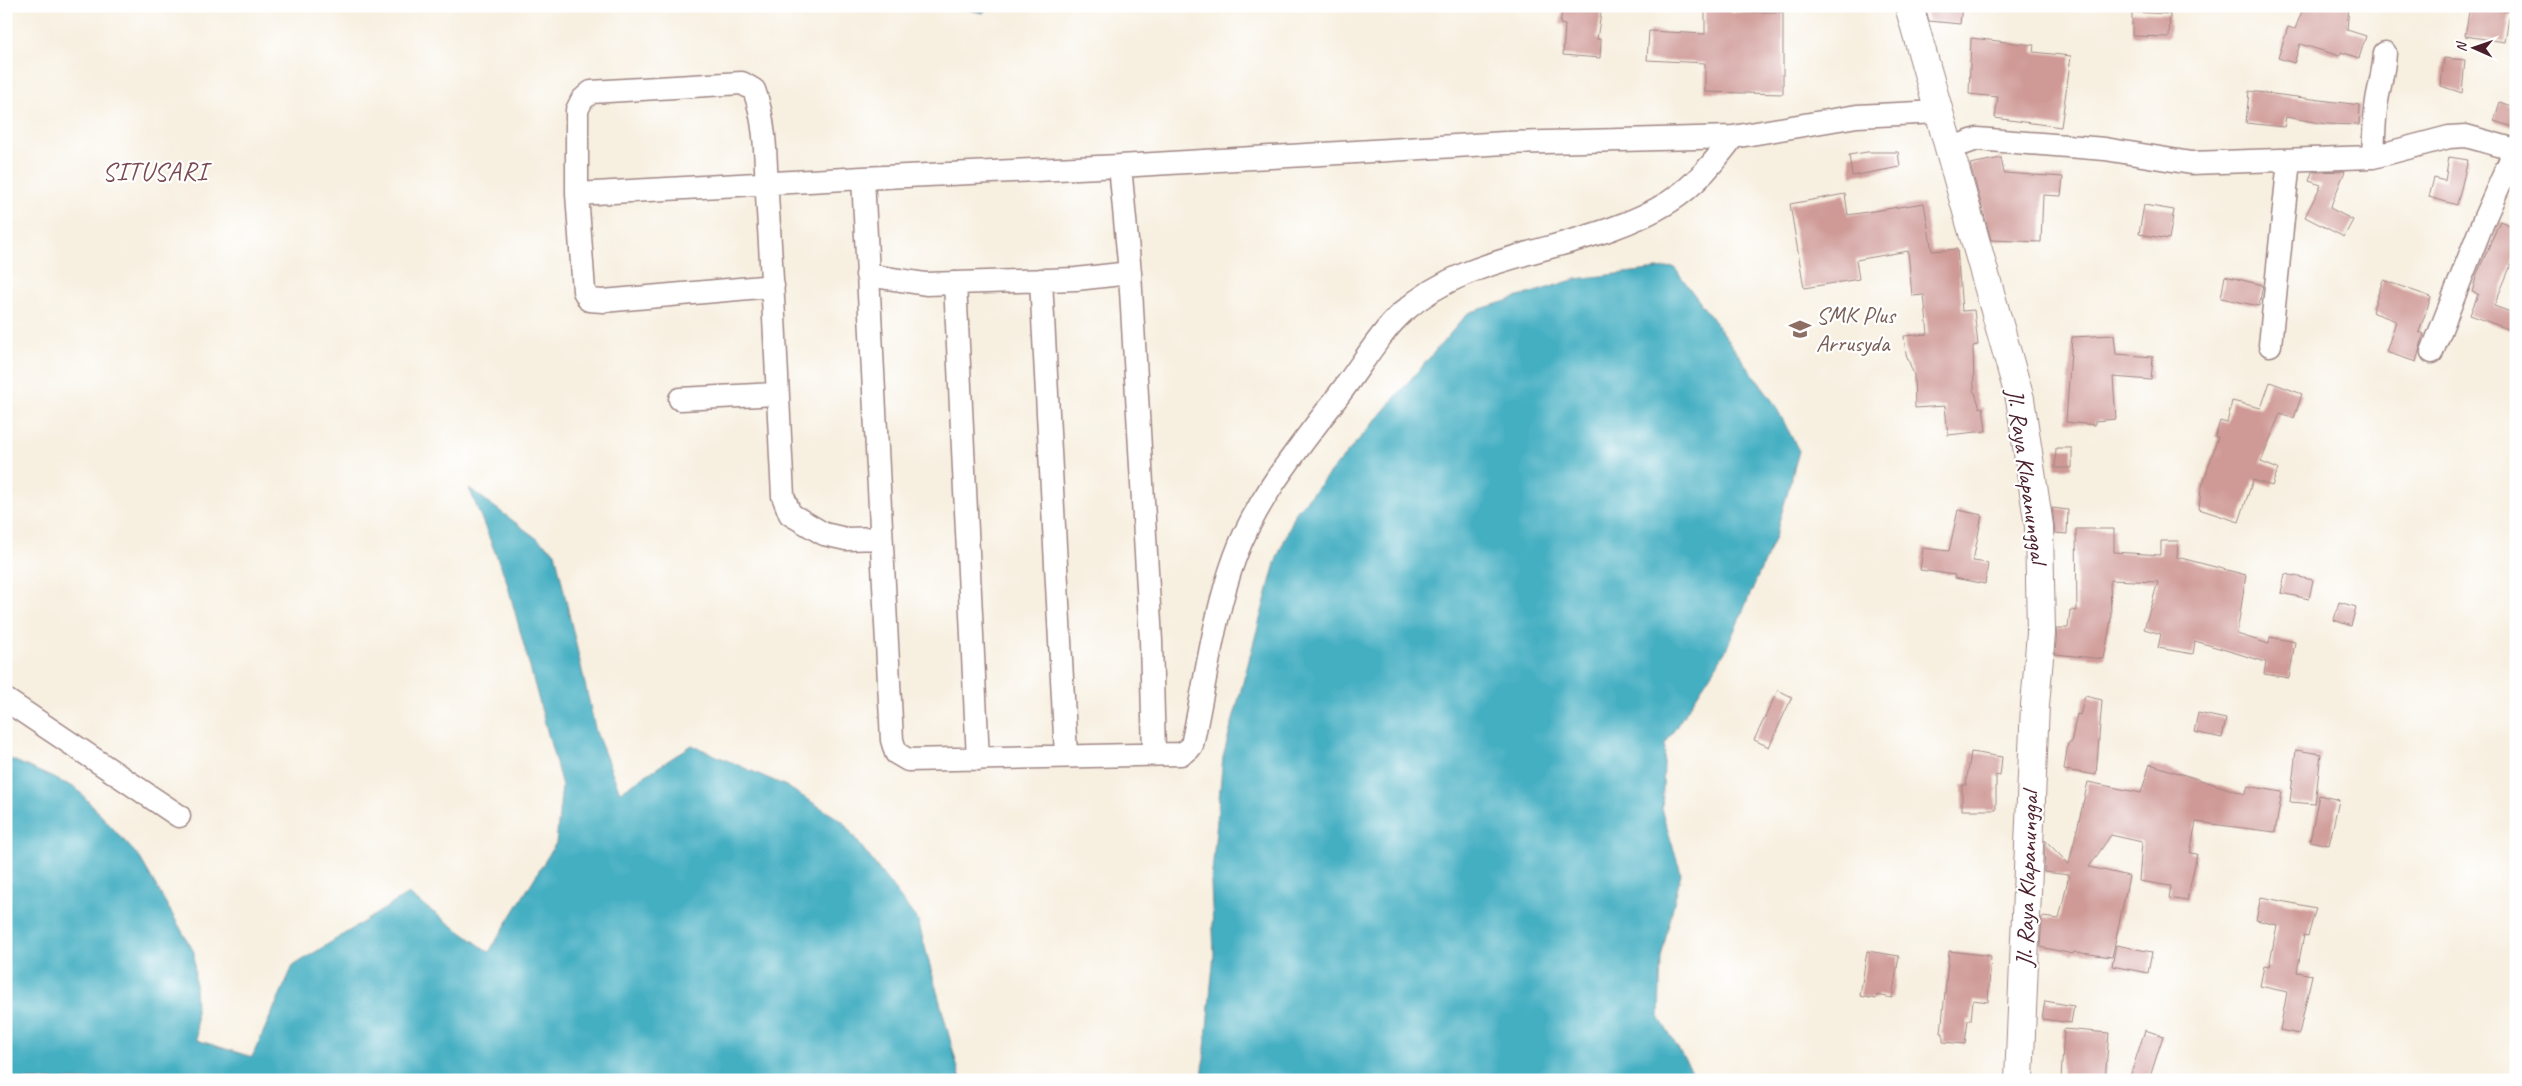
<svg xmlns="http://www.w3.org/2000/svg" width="2522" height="1086" font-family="Caveat,sans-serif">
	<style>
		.water { fill: #44afc2; stroke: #476776 }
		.building { fill: #cf9a96 }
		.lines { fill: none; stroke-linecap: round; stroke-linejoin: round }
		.minor-casing { stroke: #a08785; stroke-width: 25 }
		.tertiary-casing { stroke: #a08785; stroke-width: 30 }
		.minor { stroke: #fff; stroke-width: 22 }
		.tertiary { stroke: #fff; stroke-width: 28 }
		.labels { text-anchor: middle; stroke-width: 4.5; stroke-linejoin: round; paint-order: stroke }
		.education-label { font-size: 24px; fill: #785e54; stroke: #fff; text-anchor: start }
		.street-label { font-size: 24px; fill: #4a1f2b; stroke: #fff }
		.quarter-label { font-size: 26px; letter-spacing: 1px; fill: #794a50; stroke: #fff }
	</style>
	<rect width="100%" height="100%" fill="#fff"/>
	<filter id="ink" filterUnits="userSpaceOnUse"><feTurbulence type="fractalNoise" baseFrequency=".02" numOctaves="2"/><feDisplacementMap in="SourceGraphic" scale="10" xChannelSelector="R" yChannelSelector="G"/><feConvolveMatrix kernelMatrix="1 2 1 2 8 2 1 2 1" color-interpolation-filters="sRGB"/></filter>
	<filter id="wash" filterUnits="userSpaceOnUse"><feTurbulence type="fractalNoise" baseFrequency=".0096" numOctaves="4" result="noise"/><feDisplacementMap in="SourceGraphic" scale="20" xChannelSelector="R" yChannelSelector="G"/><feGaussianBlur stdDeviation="1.12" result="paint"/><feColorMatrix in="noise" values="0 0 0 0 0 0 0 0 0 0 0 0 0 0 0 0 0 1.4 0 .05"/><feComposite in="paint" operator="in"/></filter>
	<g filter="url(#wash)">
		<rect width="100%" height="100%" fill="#f7efdf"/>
		<path class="water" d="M952 6H989L983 13Z
			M1674 267 1774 403 1799 451 1775 537 1725 652 1665 744 1662 812 1681 873 1661 958 1659 1017 1697 1080H1202L1214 954 1211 883 1223 757 1275 563 1296 512 1468 313 1576 279Z
			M469 488 555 552 596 732 620 792 692 745 786 786 842 821 918 921 961 1080H6V757L76 788 140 858 194 952 197 1040 252 1057 293 966 408 894 489 952 556 843 562 786 506 579Z"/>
		<g id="blocks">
			<path class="building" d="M1563 6H1602L1597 39 1601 40 1600 58 1563 55 1565 25 1560 24Z
				M1705 6H1732V12H1783V94L1705 92V63L1647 60 1649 31 1705 34Z
				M1925 6H1962L1960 24 1929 21Z
				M2304 6H2349L2347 30 2366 36 2359 58 2341 52 2340 56 2300 44 2294 63 2278 58 2288 27 2295 29Z
				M2470 6 2510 12 2505 42 2465 36Z
				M2132 12 2170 14 2169 37 2132 36Z
				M1971 38 2034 45 2033 52 2071 56 2061 127 1995 118 1998 97 1969 94Z
				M2444 58 2465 60 2462 93 2441 86Z
				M2249 91 2360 105 2359 125 2326 124 2286 117 2284 127 2246 123Z
				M2500 102 2516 108V128L2494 121Z
				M1867 152H1898L1900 167 1852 176 1849 155Z
				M2449 157 2468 160 2457 205 2429 197 2434 178 2445 181Z
				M2001 158 2004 173 2063 177 2061 196 2043 195 2041 242 1991 240 1970 164Z
				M2345 171 2330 208 2353 220 2344 237 2305 217 2321 185 2309 181 2312 172Z
				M1845 194 1848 215 1924 203 1932 251 1957 249 1962 311 1974 310 1978 345 1973 346 1974 390 1980 408 1983 407 1986 431 1948 435 1945 406 1915 408 1914 375 1906 354 1904 336 1928 334 1924 295 1912 296 1908 251 1856 260 1859 279 1804 288 1790 204Z
				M2144 205 2174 210 2169 239 2139 234Z
				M2500 221 2516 228V253L2494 306 2516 314V332L2470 315 2478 294 2472 292 2477 274Z
				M2225 276 2263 285 2259 306 2221 298Z
				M2383 280 2431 297 2419 332 2424 334 2416 362 2386 352 2396 321 2372 312Z
				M2114 335 2116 354 2153 357 2151 380 2113 377 2116 419 2095 421V425L2066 422 2072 337Z
				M2270 382 2302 394 2294 418 2280 413 2261 462 2278 469 2272 486 2253 480 2239 522 2199 509 2201 490 2218 437H2215L2220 421 2227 423 2232 401 2261 408Z
				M2056 448H2072V468H2055Z
				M2052 508 2068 510 2067 534 2055 533Z
				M1958 510 1982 515 1973 561 1988 563 1985 584 1954 578 1955 575 1920 570 1923 548 1949 551Z
				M2076 529H2114V552L2161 555V541H2178L2177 557 2246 575 2237 634 2269 644 2270 637 2295 642 2289 678 2264 674 2266 662 2195 641 2193 654 2158 648 2161 634 2144 629 2158 582 2110 580 2111 619 2104 659 2055 654 2057 628H2068L2070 610 2077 611Z
				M2285 574 2313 580 2309 599 2281 593Z
				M2339 602 2356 607 2351 626 2334 620Z
				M1778 690 1792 697 1769 747 1754 740Z
				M2085 696 2102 700 2096 775 2064 770 2068 743H2071L2077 714 2080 715Z
				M2198 713 2226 719 2222 738 2194 732Z
				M2296 750 2321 754 2315 804 2290 802Z
				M1971 752 2002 757 2000 776 1996 775V810H1962V785H1966Z
				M2150 764 2245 794 2248 786 2282 792 2275 832 2196 822 2190 853 2197 854 2187 901 2169 898 2171 886 2139 881 2142 842 2111 835 2089 867 2129 876 2112 957 2074 952 2073 954 2040 947 2042 917 2059 919 2069 875 2044 872 2045 840 2069 864 2088 782 2141 793Z
				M2319 795 2339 800 2329 845 2310 841Z
				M2261 897 2316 908 2308 936 2304 935 2297 972 2312 975 2299 1034 2280 1030 2287 992 2260 986 2264 966 2269 967 2277 925 2256 920Z
				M2116 945 2152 952 2148 973 2112 966Z
				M1867 951 1899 956 1892 998 1877 995 1876 999 1860 996Z
				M1949 951 1991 956 1988 1002 1973 1000 1971 1020H1968L1965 1044 1943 1042V1033H1941Z
				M2045 1001 2074 1006 2071 1023 2042 1019Z
				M2064 1029 2109 1033 2105 1080H2061Z
				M2145 1030 2163 1036 2149 1080H2129Z"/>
		</g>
	</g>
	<g filter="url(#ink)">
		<use href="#blocks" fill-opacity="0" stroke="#a08785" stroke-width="1"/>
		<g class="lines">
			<g class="minor-casing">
				<path id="minor" d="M1949 149 1977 139 2105 149 2191 163 2373 157 2449 137 2466 136 2516 150
					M2373 157C2374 137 2374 115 2378 95 2381 80 2384 68 2385 53
					M1120 166 1130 273
					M863 178 892 740 896 753 908 760 1181 754 1189 749 1192 745C1205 685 1214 614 1235 557 1258 494 1305 441 1344 388 1363 363 1380 333 1403 312 1421 296 1445 282 1467 273 1531 247 1610 239 1669 202 1696 185 1715 161 1733 137
					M577 194 863 178 1120 166 1505 143 1733 137 1857 116 1939 112
					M867 275 926 284 1076 279 1130 273 1151 641 1154 753
					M1041 280 1066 755
					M955 283 978 759
					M773 286 603 301 589 300 584 291 577 194V110L582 100 591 92 742 83 754 90C768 127 765 172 768 211 774 306 778 401 783 496L790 514 824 534 846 539 881 538
					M2270 345 2289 160
					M2432 352 2485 217 2515 150
					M680 399 777 394
					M6 700 179 816"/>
			</g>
			<g class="tertiary-casing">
				<path id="tertiary" d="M1909 6 2020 399 2039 526 2041 633 2035 705 2019 1080"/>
			</g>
			<use href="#minor" class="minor"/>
			<use href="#tertiary" class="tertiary"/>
		</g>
	</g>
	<defs>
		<g id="school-bare" transform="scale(1.725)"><path d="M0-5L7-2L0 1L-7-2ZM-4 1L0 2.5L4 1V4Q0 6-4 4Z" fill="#8d6e63" stroke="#fff" stroke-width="2.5" paint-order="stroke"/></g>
	</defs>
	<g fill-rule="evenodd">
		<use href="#school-bare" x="1800" y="329"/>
	</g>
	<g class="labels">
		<g class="education-label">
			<text x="1816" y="323">SMK Plus<tspan x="1816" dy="28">Arrusyda</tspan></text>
		</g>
		<g class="street-label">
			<text transform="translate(2027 476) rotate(82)" y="8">Jl. Raya Klapanunggal</text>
			<text transform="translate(2027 879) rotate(-88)" y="8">Jl. Raya Klapanunggal</text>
		</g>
		<g class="quarter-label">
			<text x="155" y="180">SITUSARI</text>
		</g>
	</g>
	<rect width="2522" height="1086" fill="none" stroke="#fff" stroke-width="25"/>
	<g transform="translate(2474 48) rotate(272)" stroke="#ffffff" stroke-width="4" paint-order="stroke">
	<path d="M0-4L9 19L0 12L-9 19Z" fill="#4a1f2b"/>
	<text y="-8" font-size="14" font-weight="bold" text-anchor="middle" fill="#4a1f2b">N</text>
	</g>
</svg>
